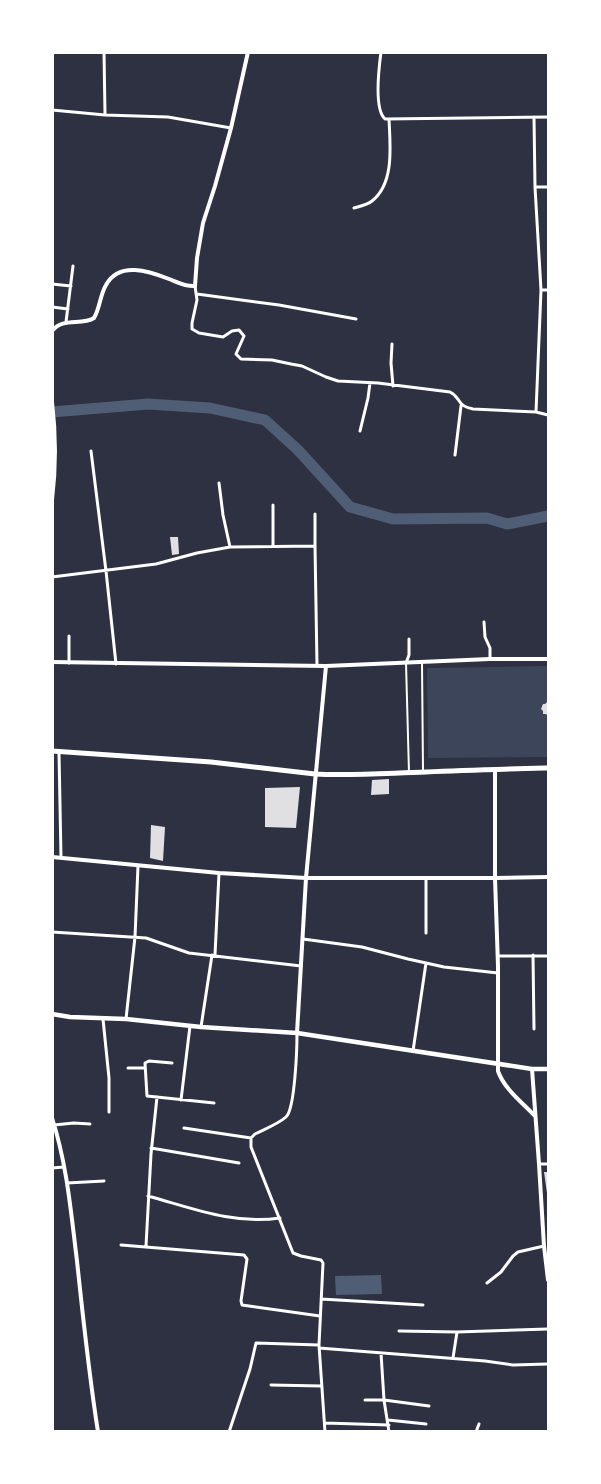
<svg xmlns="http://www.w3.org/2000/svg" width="601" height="1484" font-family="'Archivo Narrow',sans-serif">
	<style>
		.green { fill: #3c4559 }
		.water { fill: #4f5d75 }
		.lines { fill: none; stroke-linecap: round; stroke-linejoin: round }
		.river { stroke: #4f5d75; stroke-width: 11 }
		.building { fill: #e0e0e3 }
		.service { stroke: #fff; stroke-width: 2 }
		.minor { stroke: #fff; stroke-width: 3 }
		.tertiary { stroke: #fff; stroke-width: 4 }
		.secondary { stroke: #fff; stroke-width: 4.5 }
		.primary { stroke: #fff; stroke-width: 5 }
	</style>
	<rect width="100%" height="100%" fill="#2d3142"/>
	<path class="green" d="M548 666V757L428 758 427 668Z"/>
	<path class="water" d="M381 1275 382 1294 336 1295 335 1276Z"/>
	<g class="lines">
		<path class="river" d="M52 412 148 404 210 408 265 420 298 450 350 507 393 519 487 518 507 524 548 516"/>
	</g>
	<path class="building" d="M170 537H178L179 554 172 555Z
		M548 701V716L546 714H543V711L541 709 543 704H545Z
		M389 779V794L371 795 372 780Z
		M300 787 296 828 265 827V788Z
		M151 825 165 827 163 861 150 858Z
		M544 1172H548V1193H547Z"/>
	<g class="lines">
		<path class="service" d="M406 663 409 773
			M422 663 423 770"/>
		<path class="minor" d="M104 52 105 114
			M381 52C379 67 374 109 385 119L548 117
			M52 110 105 115 168 117 231 128
			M534 117 535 187 541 290 536 412
			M535 187H548
			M354 208C361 206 367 205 372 201 395 183 390 144 389 119
			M52 284 71 286
			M195 286 197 300 192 323V329L199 333 223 337 232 331 239 330 244 336 236 354 241 359 272 360 291 364 302 366 326 377 338 381 378 383 450 392C462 398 455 405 473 409L536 412 548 415
			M541 290H548
			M197 294 279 305 356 319
			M52 307 68 309
			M66 322 73 266
			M392 344 391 363 393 386
			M360 431 368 398 370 383
			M91 451 106 571 116 664
			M455 455 461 406
			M219 483 223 515 230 547
			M273 546V505
			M315 546V514
			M52 577 156 564 197 553 230 547 315 546 317 666
			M484 622 485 637 490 648V659
			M69 663V636
			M406 663 409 655V639
			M59 752 61 857
			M52 932 146 938 189 953 301 966
			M426 933V878
			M303 939 362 947 408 959 444 967 498 973
			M215 955 219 873
			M533 955 534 1029
			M498 956H548
			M103 1019 109 1078V1112
			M126 1019 135 937 138 866
			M201 1027 212 955
			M297 1033C297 1048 295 1109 286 1117 278 1124 265 1129 255 1134L251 1138V1147L293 1253 301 1256 321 1260 323 1263 319 1345 325 1432
			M413 1051 426 963
			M172 1063 149 1061 145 1063 147 1096 214 1103
			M128 1068H145
			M181 1100 190 1026
			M54 1125 74 1123 90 1124
			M184 1128 251 1138
			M151 1148 239 1163
			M539 1164H548
			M52 1168 64 1167
			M67 1183 104 1181
			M148 1196C192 1208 234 1225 280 1218
			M121 1245 244 1255 247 1259 241 1301 242 1305 320 1316
			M146 1246 151 1154 157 1097
			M487 1283 501 1272 513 1256 518 1252 544 1246
			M321 1299 423 1305
			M399 1331 457 1332 548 1329
			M319 1348 485 1361 513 1365 548 1364
			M381 1353 384 1400 389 1432
			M453 1358 457 1332
			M271 1385 322 1386
			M365 1400H384L429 1406
			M388 1420 426 1424
			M325 1423 389 1425
			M229 1432 250 1369 256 1343 319 1345
			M476 1432 479 1424"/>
		<path class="tertiary" d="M52 331C63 317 81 326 94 318 100 308 100 295 106 285 119 261 149 271 169 279 177 282 186 287 195 286L197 258 203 223 215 186 231 128 248 52
			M52 402C56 435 56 467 52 500
			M52 662 326 666 490 659H548
			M495 769V878L498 966V1071C504 1089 523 1103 535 1116
			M52 857 219 873 306 878H495L548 877
			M297 1033 306 878 326 666
			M532 1069 539 1164 544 1246 548 1280
			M52 1118C67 1164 71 1213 77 1261 83 1318 89 1375 98 1432"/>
		<path class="secondary" d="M52 1014 70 1017 126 1019 201 1027 297 1033 532 1069H548"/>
		<path class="primary" d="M52 751 211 762 315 774C352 776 389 773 426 772 467 770 508 769 548 768"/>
	</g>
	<rect width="601" height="1484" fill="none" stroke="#ffffff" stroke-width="108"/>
</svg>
